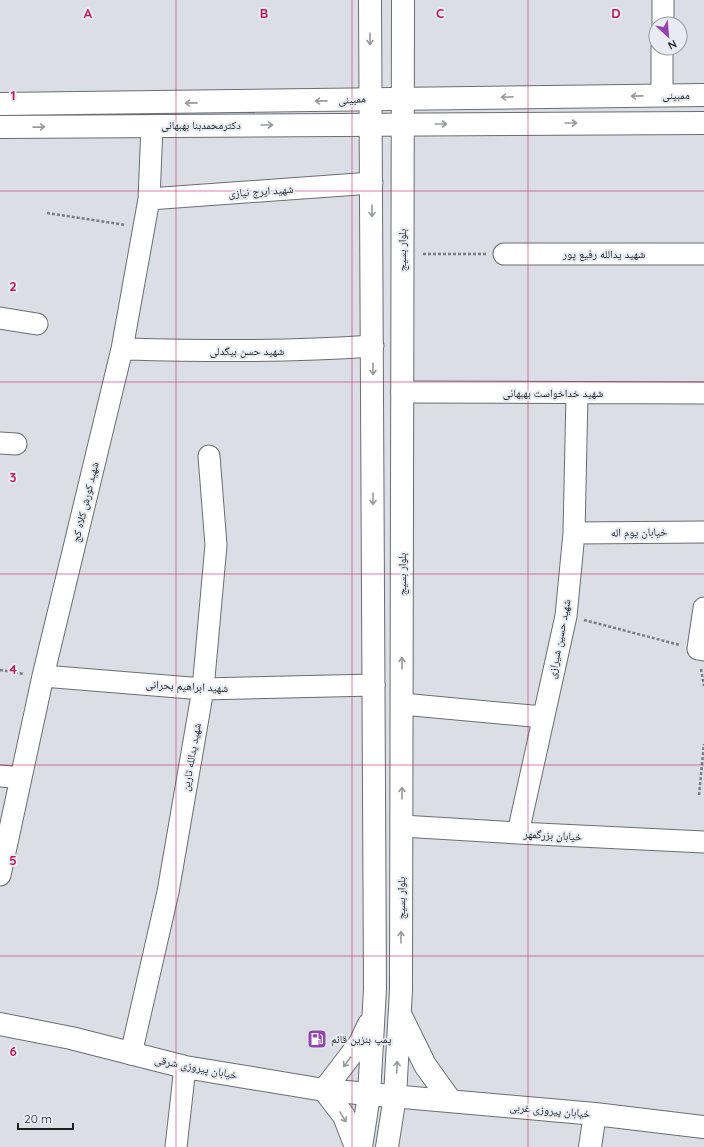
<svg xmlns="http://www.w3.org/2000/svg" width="704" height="1147" font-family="Quicksand,'Noto Naskh Arabic',sans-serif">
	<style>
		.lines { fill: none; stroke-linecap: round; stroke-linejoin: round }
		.minor-casing { stroke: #6a6d73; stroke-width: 23 }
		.tertiary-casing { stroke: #6a6d73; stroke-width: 24 }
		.secondary-casing { stroke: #6a6d73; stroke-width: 24 }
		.path { stroke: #7a7d81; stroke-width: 2.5; stroke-dasharray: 3 2; stroke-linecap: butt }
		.minor { stroke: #fff; stroke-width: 21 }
		.tertiary { stroke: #fff; stroke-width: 22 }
		.secondary { stroke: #fff; stroke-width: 22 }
		.oneway { stroke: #999a9b }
		.grid { fill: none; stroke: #c2185b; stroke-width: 1; stroke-opacity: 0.55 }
		.labels { text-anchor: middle; stroke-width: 4; stroke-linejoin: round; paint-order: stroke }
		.street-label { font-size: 11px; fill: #1d1f21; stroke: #e8ecf2 }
		.poi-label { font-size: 11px; fill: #1d1f21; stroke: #e8ecf2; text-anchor: start }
		.grid-label { font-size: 13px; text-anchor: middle; font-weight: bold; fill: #c2185b; stroke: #e8ecf2; stroke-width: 4; stroke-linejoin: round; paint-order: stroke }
	</style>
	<rect width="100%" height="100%" fill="#dbdfe5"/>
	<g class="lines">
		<g class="minor-casing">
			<path id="minor" d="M663 24V0
				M662 95V48
				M149 199 372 183
				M504 254H704
				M0 318 37 324
				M122 349C206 351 289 352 373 346
				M402 392 704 393
				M0 443 16 444
				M574 533 704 532
				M704 608 698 649 704 650
				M43 676 203 689 374 685
				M402 704 543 717
				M0 776 21 778
				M402 826 518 833 704 842
				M518 833 566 616 574 533 577 394
				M0 875 43 676 122 349 149 199 152 126
				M131 1054 168 892 203 689 216 545 209 456
				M176 1147 185 1067"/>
		</g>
		<g class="tertiary-casing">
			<path id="tertiary" d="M0 104 704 95
				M0 127 704 123
				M0 1024 71 1038 185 1067 324 1090 595 1114 704 1127
				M590 1147 595 1114"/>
		</g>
		<g class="secondary-casing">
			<path id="secondary" d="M401 1016 425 1065 450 1100
				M356 1147 344 1116 324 1090 360 1043 369 1024
				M361 1147 369 1095 375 989 370 0
				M387 1147 395 1096 401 990 403 0"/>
		</g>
		<path class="path" d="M47 213 126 225
			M423 254H486
			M584 620 680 645
			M701 669 704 686
			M0 670 24 674
			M699 795 704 744"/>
		<use href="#minor" class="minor"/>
		<use href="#tertiary" class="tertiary"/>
		<use href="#secondary" class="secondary"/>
	</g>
	<defs><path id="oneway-shaft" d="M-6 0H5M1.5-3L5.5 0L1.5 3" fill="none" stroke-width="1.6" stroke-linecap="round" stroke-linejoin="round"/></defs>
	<g class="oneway">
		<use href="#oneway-shaft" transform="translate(370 39) rotate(90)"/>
		<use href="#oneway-shaft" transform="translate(637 96) rotate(179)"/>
		<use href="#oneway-shaft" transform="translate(507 97) rotate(179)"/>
		<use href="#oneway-shaft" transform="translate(321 101) rotate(179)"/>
		<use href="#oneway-shaft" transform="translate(191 103) rotate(179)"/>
		<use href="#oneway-shaft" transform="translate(571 123)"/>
		<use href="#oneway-shaft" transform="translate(441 124)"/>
		<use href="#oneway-shaft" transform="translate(267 125)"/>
		<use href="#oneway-shaft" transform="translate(39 127) rotate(-1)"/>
		<use href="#oneway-shaft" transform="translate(372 211) rotate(90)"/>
		<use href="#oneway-shaft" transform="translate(373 369) rotate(90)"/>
		<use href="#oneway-shaft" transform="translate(373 499) rotate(90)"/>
		<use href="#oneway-shaft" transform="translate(402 663) rotate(-90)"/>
		<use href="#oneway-shaft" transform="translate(402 793) rotate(-90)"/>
		<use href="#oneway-shaft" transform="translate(401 937) rotate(-90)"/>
		<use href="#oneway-shaft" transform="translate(347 1062) rotate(127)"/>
		<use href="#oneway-shaft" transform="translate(397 1067) rotate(-87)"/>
		<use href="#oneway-shaft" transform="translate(343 1117) rotate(59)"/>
	</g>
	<path class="grid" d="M176 0V1147M352 0V1147M528 0V1147M0 191H704M0 382H704M0 574H704M0 765H704M0 956H704"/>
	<defs>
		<g id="fuel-square" transform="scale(1)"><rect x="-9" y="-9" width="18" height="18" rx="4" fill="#9442b1" stroke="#e8ecf2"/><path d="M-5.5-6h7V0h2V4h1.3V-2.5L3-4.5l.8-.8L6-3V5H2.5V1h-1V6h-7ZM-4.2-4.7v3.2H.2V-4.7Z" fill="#fff"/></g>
	</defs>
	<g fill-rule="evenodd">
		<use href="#fuel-square" x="317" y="1039"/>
	</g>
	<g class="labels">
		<g class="street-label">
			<text x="676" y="99">ممبینی</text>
			<text transform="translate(352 99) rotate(-4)" y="4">ممبینی</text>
			<text x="201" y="129">دکترمحمدبنا بهبهانی</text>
			<text transform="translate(261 191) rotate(-4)" y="4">شهید ایرج نیازی</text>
			<text transform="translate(402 250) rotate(-90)" y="4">بلوار بسیج</text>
			<text x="604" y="258">شهید یدالله رفیع پور</text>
			<text x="247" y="355">شهید حسن بیگدلی</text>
			<text x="553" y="397">شهید خداخواست بهبهانی</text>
			<text transform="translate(85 502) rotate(-76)" y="4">شهید کورش کلاه کج</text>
			<text transform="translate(639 532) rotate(-1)" y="4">خیابان یوم اله</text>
			<text transform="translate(402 574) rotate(-90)" y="4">بلوار بسیج</text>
			<text transform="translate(559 639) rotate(-79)" y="4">شهید حسین شیرازی</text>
			<text transform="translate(187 686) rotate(3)" y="4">شهید ابراهیم بحرانی</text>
			<text transform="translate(191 757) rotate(-80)" y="4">شهید یدالله تارین</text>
			<text transform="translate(553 835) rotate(3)" y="4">خیابان بزرگمهر</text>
			<text transform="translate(401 898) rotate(-90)" y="4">بلوار بسیج</text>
			<text transform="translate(196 1067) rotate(11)" y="4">خیابان پیروزی شرقی</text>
			<text transform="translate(550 1110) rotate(5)" y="4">خیابان پیروزی غربی</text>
		</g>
		<g class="poi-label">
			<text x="331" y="1043">پمپ بنزین قائم</text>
		</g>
	</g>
	<g class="grid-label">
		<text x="88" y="18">A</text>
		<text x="264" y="18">B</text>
		<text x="440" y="18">C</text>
		<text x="616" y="18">D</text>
		<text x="13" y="100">1</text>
		<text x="13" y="291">2</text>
		<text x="13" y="482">3</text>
		<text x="13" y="674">4</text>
		<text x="13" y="865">5</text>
		<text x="13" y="1056">6</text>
	</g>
	<g transform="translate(668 36) rotate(154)"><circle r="19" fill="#e8ecf2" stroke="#979a9e"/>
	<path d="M0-3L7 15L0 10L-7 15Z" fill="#9442b1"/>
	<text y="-6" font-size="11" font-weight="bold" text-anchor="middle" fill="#1d1f21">N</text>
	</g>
	<path d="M18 1123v6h55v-6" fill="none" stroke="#1d1f21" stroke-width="2"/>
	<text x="24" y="1123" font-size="12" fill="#1d1f21" stroke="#e8ecf2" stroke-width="3" paint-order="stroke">20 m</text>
</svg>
